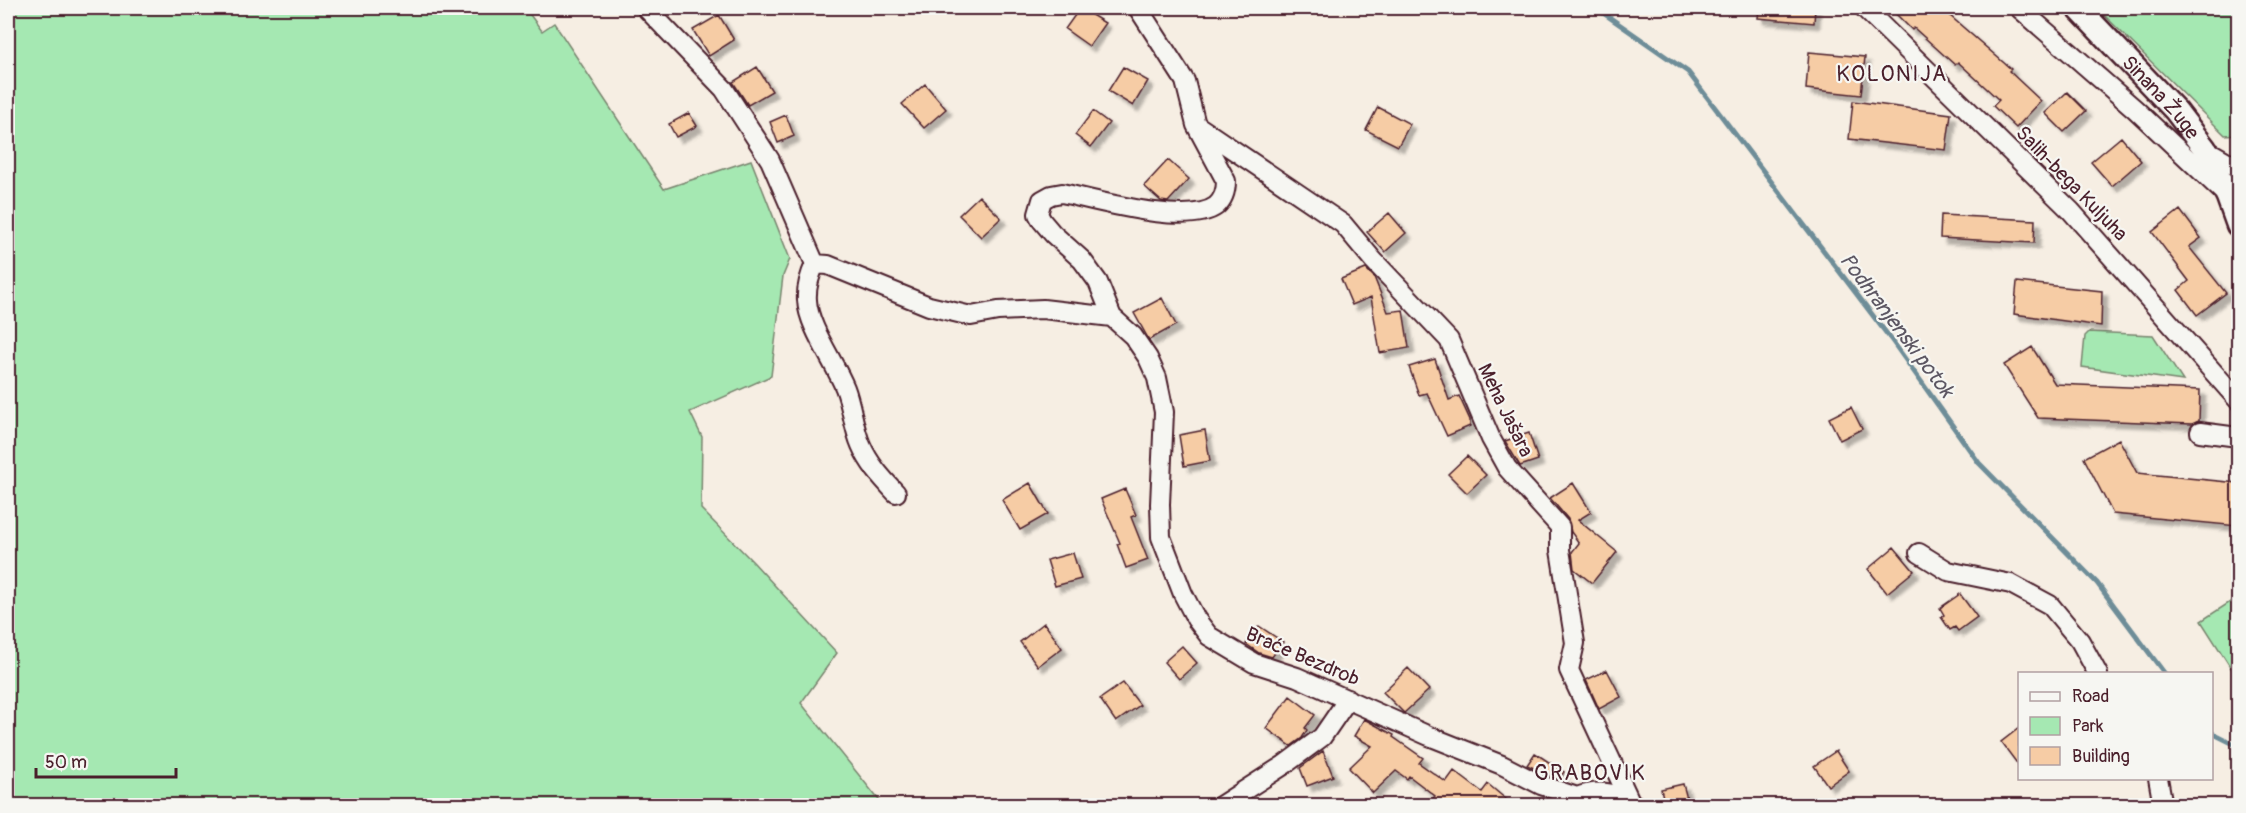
<svg xmlns="http://www.w3.org/2000/svg" width="2246" height="813" font-family="Pangolin,sans-serif">
	<style>
		.green { fill: #a5e8b2; stroke: #78846e; stroke-width: 1.5 }
		.lines { fill: none; stroke-linecap: round; stroke-linejoin: round }
		.stream { stroke: #6e8d98; stroke-width: 5 }
		.building { fill: #f6cca5; stroke: #4a1f2b; stroke-width: 1.5; filter: url(#shadow) }
		.minor-casing { stroke: #4a1f2b; stroke-width: 22 }
		.major-casing { stroke: #4a1f2b; stroke-width: 27 }
		.minor { stroke: #f6f6f2; stroke-width: 18 }
		.major { stroke: #f6f6f2; stroke-width: 22 }
		.labels { text-anchor: middle; stroke-width: 4.5; stroke-linejoin: round; paint-order: stroke }
		.street-label { font-size: 20px; fill: #4a1f2b; stroke: #f6f6f2 }
		.water-label { font-size: 21px; font-style: italic; fill: #5c5662; stroke: #f6f6f2 }
		.quarter-label { font-size: 22px; letter-spacing: 1.5px; fill: #4a1f2b; stroke: #f6f6f2 }
	</style>
	<defs>
		<filter id="shadow"><feDropShadow dx="5.5" dy="5.5" stdDeviation="1.5" flood-color="#0004"/></filter>
	</defs>
	<rect width="100%" height="100%" fill="#f6eee3"/>
	<filter id="ink" filterUnits="userSpaceOnUse"><feTurbulence type="fractalNoise" baseFrequency=".0167" numOctaves="2"/><feDisplacementMap in="SourceGraphic" scale="12" xChannelSelector="R" yChannelSelector="G"/><feConvolveMatrix kernelMatrix="1 2 1 2 8 2 1 2 1" color-interpolation-filters="sRGB"/></filter>
	<g filter="url(#ink)">
		<path class="green" d="M8 8H525L542 31 554 23 664 189 751 160 790 259 783 276 771 376 690 412 702 437 701 509 754 563 837 653 801 703 883 805H8Z
			M2097 8H2238V134L2225 135Z
			M2089 332 2153 335 2183 381 2082 367 2085 336Z
			M2238 597V596V679L2201 621Z"/>
		<g class="lines">
			<path class="stream" d="M1596 8 1688 72 1893 342 1979 463 2097 583 2165 674
				M2212 733 2238 746"/>
		</g>
		<path class="building" d="M1080 8 1105 23 1089 46 1065 29Z
			M1759 8H1815L1814 23 1758 18Z
			M1890 8H1941L2011 69 2009 71 2041 101 2016 128 1993 106 1999 100 1958 62 1955 65 1914 28 1912 30Z
			M719 15 734 40 709 56 693 30Z
			M1809 52 1865 57 1861 95 1806 89Z
			M757 67 772 91 748 105 733 82Z
			M1123 67 1148 81 1133 106 1108 91Z
			M925 84 946 109 924 128 902 104Z
			M2067 92 2086 111 2064 132 2045 113Z
			M1853 101 1951 114 1946 150 1849 139Z
			M1378 107 1410 124 1398 146 1366 130Z
			M1093 111 1109 123 1091 147 1075 135Z
			M689 113 697 126 676 137 669 124Z
			M786 115 794 136 778 143 770 122Z
			M2121 137 2141 161 2112 186 2091 162Z
			M1168 160 1189 179 1168 202 1161 201 1144 186Z
			M979 196 1001 218 981 237 959 215Z
			M2180 210 2201 238 2189 247 2226 293 2197 315 2178 290 2189 281 2152 232Z
			M1389 213 1406 233 1385 252 1367 232Z
			M1941 215 2035 220 2034 243 1940 238Z
			M1366 269 1374 277 1388 312 1403 310 1409 348 1380 353 1371 297 1352 305 1341 279Z
			M2017 282 2102 291 2101 326 2014 314Z
			M1162 298 1176 325 1149 340 1134 313Z
			M2032 347 2055 384 2200 390 2199 421 2192 424 2038 418 2004 365Z
			M1435 359 1449 400 1459 396 1470 420V426L1447 436 1427 393 1419 395 1409 367Z
			M1851 407 1862 429 1840 440 1829 418Z
			M1205 430 1210 461 1184 466 1179 435Z
			M1529 433 1538 460 1520 466 1505 441Z
			M2119 439 2137 473 2238 483V526L2113 514 2084 458Z
			M1467 456 1486 475 1467 493 1448 474Z
			M1030 483 1048 514 1020 530 1002 500Z
			M1573 483 1591 512 1578 520 1617 552 1592 583 1574 569 1572 552 1579 543 1571 532 1568 519 1550 498Z
			M1125 489 1136 515 1131 517 1148 560 1126 568 1117 544 1120 543 1101 499Z
			M1894 547 1914 571 1887 593 1868 569Z
			M1073 553 1081 579 1055 586 1047 560Z
			M1960 594 1977 617 1958 631 1955 627 1950 630 1941 617 1944 615 1940 608Z
			M1044 623 1062 648 1038 666 1020 642Z
			M1259 626 1283 642 1272 657 1259 653 1246 644Z
			M1182 646 1197 663 1179 679 1164 662Z
			M1408 668 1429 690 1404 713 1383 692Z
			M1607 670 1621 697 1599 709 1586 680Z
			M1123 683 1140 705 1116 722 1100 699Z
			M1290 696 1315 715 1305 728 1307 730 1302 738 1291 746 1266 728Z
			M1364 719 1394 735 1393 737 1423 758 1419 763 1446 782 1454 771 1482 792 1488 784 1514 806H1427L1435 796 1409 776 1407 779 1396 771 1373 793 1349 768 1372 746 1354 736Z
			M2019 728V766L2001 742Z
			M1323 751 1333 776 1307 786 1300 768Z
			M1836 751 1849 771 1828 786 1814 766Z
			M1535 753 1564 772 1559 779 1527 765Z
			M1683 784 1689 806H1665L1661 789Z"/>
		<g class="lines">
			<g class="minor-casing">
				<path id="minor" d="M646 8 724 89 770 160 815 264
					M1138 8 1185 81 1196 125 1226 181C1226 190 1224 199 1216 206 1188 227 1095 200 1062 193L1051 195 1042 200 1038 214 1042 221 1053 234 1082 260 1098 282 1112 317 1133 336 1148 358 1157 378 1164 412 1160 504 1161 537 1183 594 1196 619 1209 636 1254 663 1297 677 1429 736 1502 765 1541 785 1577 797C1598 789 1618 792 1636 806
					M1864 8 2071 211 2238 400
					M2019 8 2135 109 2222 191
					M1198 126 1343 224 1373 260 1449 340 1491 439 1507 468 1560 527V550L1575 643 1569 670 1630 801
					M2205 149 2238 168
					M2200 432 2238 437
					M896 493C882 478 869 464 861 445 853 427 852 406 845 388 834 361 808 326 807 300 806 287 810 275 815 264L828 265 929 306 971 316 998 311 1043 309 1112 317
					M1919 553 1948 571 2011 584 2050 605 2080 641 2098 674
					M2158 778 2163 806
					M1220 806 1284 765 1322 737 1348 699"/>
			</g>
			<g class="major-casing">
				<g id="major">
					<path id="s1" d="M2078 8 2176 111 2205 149 2228 197 2238 225"/>
				</g>
			</g>
			<use href="#minor" class="minor"/>
			<use href="#major" class="major"/>
		</g>
	</g>
	<g class="labels">
		<g class="street-label">
			<text dy="7" stroke="none"><textPath href="#s1" startOffset="122">Sinana Žuge</textPath></text>
			<text transform="translate(2072 183) rotate(46)" y="7">Salih-bega Kuljuha</text>
			<text transform="translate(1506 410) rotate(64)" y="7">Meha Jašara</text>
			<text transform="translate(1303 656) rotate(23)" y="7">Braće Bezdrob</text>
		</g>
		<g class="water-label">
			<text transform="translate(1897 325) rotate(53)" y="7">Podhranjenski potok</text>
		</g>
		<g class="quarter-label">
			<text x="1892" y="81">KOLONIJA</text>
			<text x="1590" y="780">GRABOVIK</text>
		</g>
	</g>
	<rect width="2246" height="813" fill="none" stroke="#f6f6f2" stroke-width="30"/>
	<rect x="15" y="15" width="2216" height="783" fill="none" stroke="#4a1f2b" stroke-width="2" filter="url(#ink)"/>
	<rect x="2018" y="672" width="195" height="108" fill="#f6f6f2" stroke="#b1a0a2" stroke-width="1.5"/>
	<rect x="2030" y="692" width="30" height="9" fill="#f6f6f2" stroke="#b1a0a2" stroke-width="1.5"/>
	<text x="2072" y="702" font-size="18" fill="#4a1f2b">Road</text>
	<rect x="2030" y="717" width="30" height="18" fill="#a5e8b2" stroke="#b1a0a2" stroke-width="1.5"/>
	<text x="2072" y="732" font-size="18" fill="#4a1f2b">Park</text>
	<rect x="2030" y="747" width="30" height="18" fill="#f6cca5" stroke="#b1a0a2" stroke-width="1.5"/>
	<text x="2072" y="762" font-size="18" fill="#4a1f2b">Building</text>
	<path d="M36 768v9h140v-9" fill="none" stroke="#4a1f2b" stroke-width="3"/>
	<text x="45" y="768" font-size="18" fill="#4a1f2b" stroke="#f6f6f2" stroke-width="4.5" paint-order="stroke">50 m</text>
</svg>
